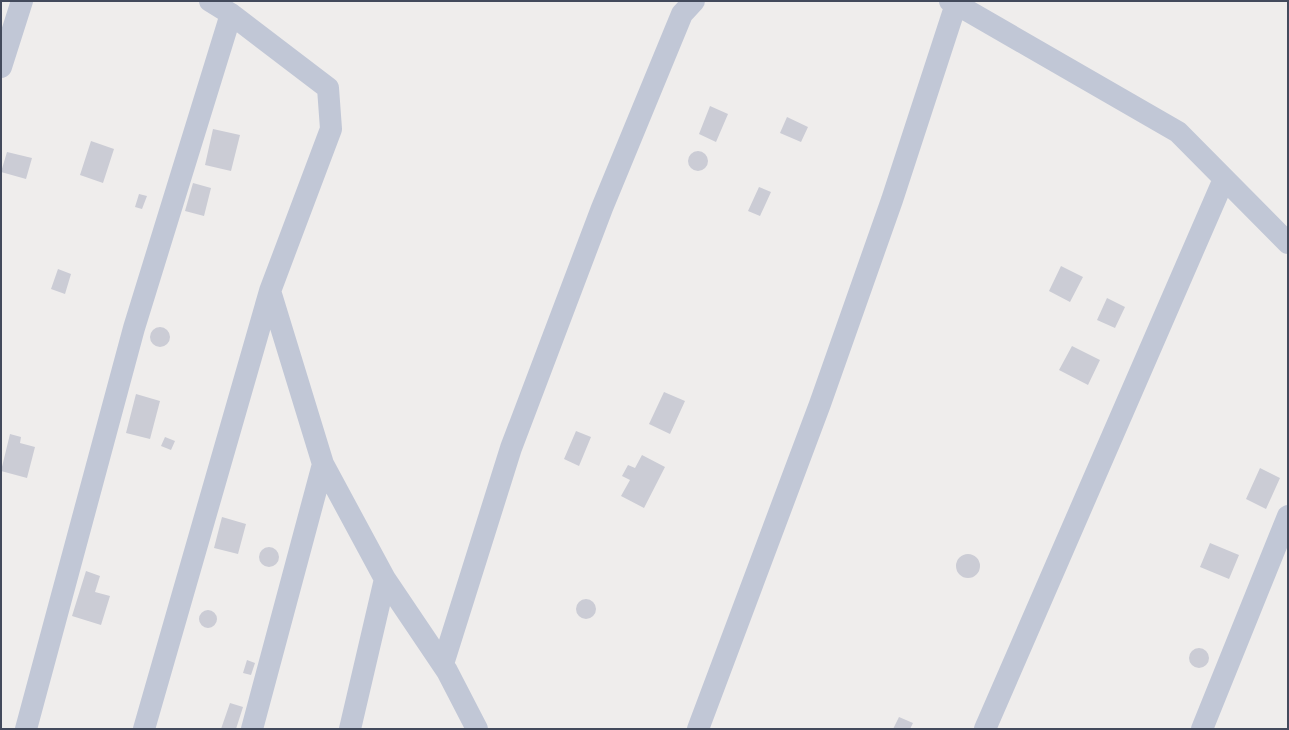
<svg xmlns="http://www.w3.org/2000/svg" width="1289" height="730" font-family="'IBM Plex Sans',sans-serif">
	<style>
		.building { fill: #cbccd5 }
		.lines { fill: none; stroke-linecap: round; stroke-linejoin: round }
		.minor { stroke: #c1c7d6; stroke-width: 22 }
	</style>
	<rect width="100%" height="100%" fill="#efedec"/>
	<path class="building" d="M710 106 728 114 716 142 699 134Z
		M787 117 808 127 801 142 780 133Z
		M213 129 240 135 231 171 205 165Z
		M91 141 114 149 103 183 80 175Z
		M688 161a10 10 0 1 1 20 0a10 10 0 1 1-20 0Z
		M7 152 32 158 26 179 1 172Z
		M193 183 211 188 204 216 185 211Z
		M759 187 771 192 760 216 748 211Z
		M139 194 147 196 142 209 135 207Z
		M1061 266 1083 277 1070 302 1049 291Z
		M58 269 71 274 65 294 51 289Z
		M1107 298 1125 307 1115 328 1097 320Z
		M150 337a10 10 0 1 1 20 0a10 10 0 1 1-20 0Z
		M1072 346 1100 360 1088 385 1059 370Z
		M664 392 685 401 670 434 649 424Z
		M136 394 160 401 150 439 126 433Z
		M576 431 591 437 579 466 564 459Z
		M10 434 21 437 20 443 35 447 27 478 1 471Z
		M165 437 175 441 171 450 161 446Z
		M642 455 665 467 644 508 621 496 630 480 622 476 628 465 635 468Z
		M1260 468 1280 478 1266 509 1246 499Z
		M222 517 246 524 238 554 214 548Z
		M1210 543 1239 555 1229 579 1200 567Z
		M259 557a10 10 0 1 1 20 0a10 10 0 1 1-20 0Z
		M956 566a12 12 0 1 1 24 0a12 12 0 1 1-24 0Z
		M86 571 100 576 95 592 110 596 101 625 72 616Z
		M576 609a10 10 0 1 1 20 0a10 10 0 1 1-20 0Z
		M199 619a9 9 0 1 1 18 0a9 9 0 1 1-18 0Z
		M1189 658a10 10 0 1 1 20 0a10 10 0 1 1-20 0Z
		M247 660 255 663 251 675 243 673Z
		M230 703 243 707 236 729H221Z
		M899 717 913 723 910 729H893Z"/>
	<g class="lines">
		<path class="minor" d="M210 1 231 14 328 88 331 129 270 291 323 464 385 579 447 671 477 729
			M956 4 1178 132 1288 243
			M1 67 22 1
			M443 664 511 448 602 208 682 14 694 1
			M26 729 134 328 231 14
			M144 729 270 291
			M252 729 323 464
			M350 729 385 579
			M698 729 820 404 892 200 956 4 950 1
			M985 729 1224 179
			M1202 729 1288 516"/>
	</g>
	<rect width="1289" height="730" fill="none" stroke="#434a5c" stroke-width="4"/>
</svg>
